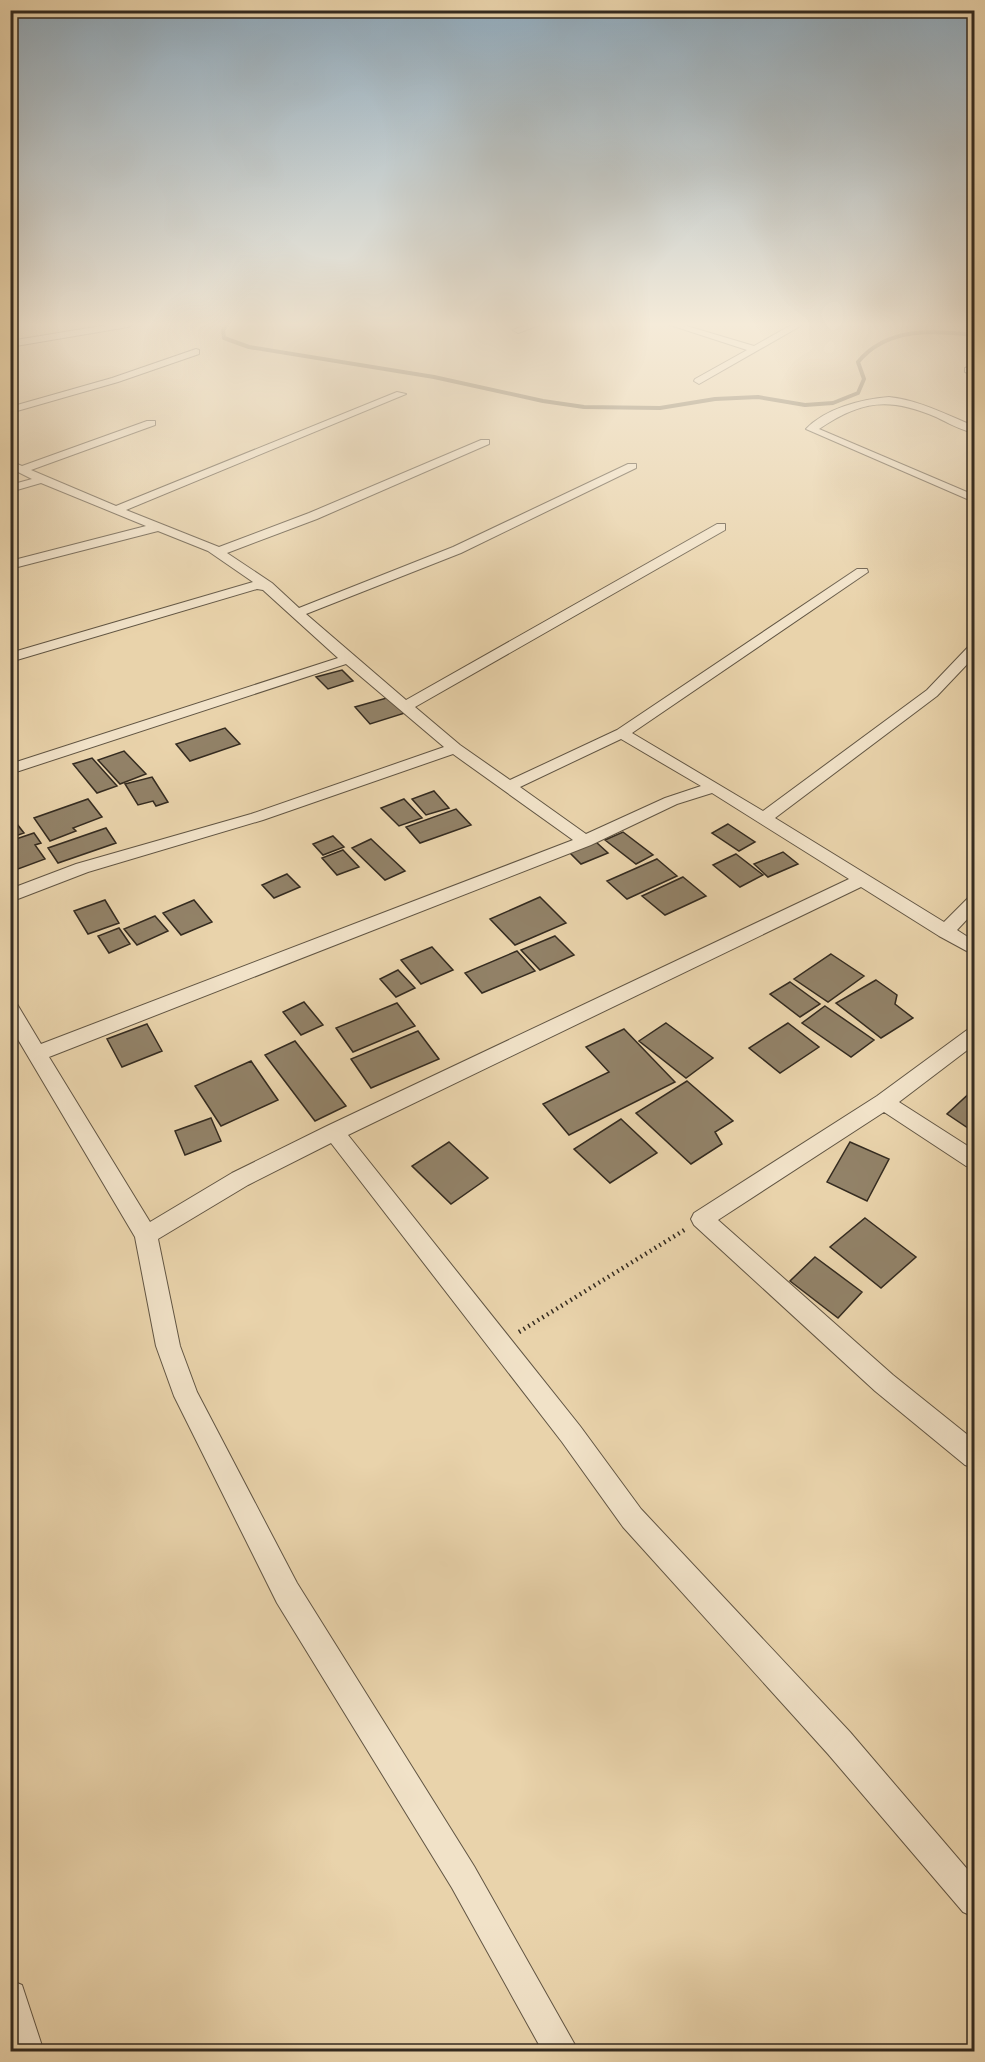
<svg xmlns="http://www.w3.org/2000/svg" width="985" height="2062" font-family="'Libre Bodoni',serif">
	<style>
		.lines { fill: none; stroke-linecap: round; stroke-linejoin: round }
		.stream { stroke: #7b6e57; stroke-width: 4 }
		.building { fill: #928268; stroke: #342b20; stroke-width: 1.5 }
		.street-casing { stroke: #615543; stroke-width: 2 }
		.path { stroke: #342b20; stroke-width: 4.5; stroke-dasharray: 1.5 4; stroke-linecap: butt }
		.street { fill: #f1e2c8; fill-rule: evenodd }
	</style>
	<rect width="100%" height="100%" fill="#e9d3ab"/>
	<filter id="stains"><feTurbulence type="fractalNoise" baseFrequency=".00333" numOctaves="4"/><feColorMatrix values="0 0 0 0 .2 0 0 0 0 .09 0 0 0 0 .02 0 0 0 .5 -.17"/></filter>
	<radialGradient id="worn" r=".72"><stop offset=".6" stop-color="#630" stop-opacity="0"/><stop offset="1" stop-color="#630" stop-opacity=".3"/></radialGradient>
	<g class="lines">
		<path class="stream" d="M227 324 223 330 224 338 249 347 434 377 543 401 584 407 660 408 715 399 758 397 805 405 833 403 858 393 864 379 858 362C887 327 933 330 974 335"/>
	</g>
	<path class="building" d="M342 670 353 681 328 689 316 677Z
		M390 697 405 713 370 724 355 707Z
		M225 728 240 744 190 761 176 744Z
		M124 751 146 774 120 784 98 760Z
		M92 758 117 786 97 793 73 764Z
		M152 777 168 802 156 806 153 801 138 805 125 784Z
		M434 791 449 808 426 815 412 799Z
		M88 799 102 817 73 828 76 831 50 841 34 818Z
		M404 799 422 818 399 826 381 808Z
		M456 809 471 825 420 843 406 827Z
		M17 824 24 833 10 838V826Z
		M728 824 755 842 739 851 712 833Z
		M106 828 116 843 58 863 48 848Z
		M623 832 653 855 636 864 605 840Z
		M34 833 41 843 35 845 45 859 10 872V841Z
		M333 836 344 847 323 855 313 844Z
		M371 839 405 871 385 880 352 848Z
		M596 842 608 853 581 864 569 852Z
		M343 850 359 867 337 875 322 858Z
		M783 852 798 864 768 877 754 864Z
		M736 854 763 875 740 887 713 865Z
		M657 859 677 876 627 899 607 881Z
		M287 874 300 887 274 898 262 885Z
		M683 877 706 896 665 915 642 896Z
		M540 897 566 923 515 945 490 919Z
		M105 900 119 923 88 934 74 911Z
		M194 900 212 922 181 935 163 913Z
		M155 916 168 931 137 945 124 929Z
		M119 928 130 944 109 953 98 936Z
		M555 936 574 955 540 970 521 950Z
		M432 947 453 970 421 984 401 960Z
		M517 951 535 971 482 993 465 973Z
		M831 954 864 976 828 1002 794 979Z
		M398 970 415 988 396 997 380 979Z
		M876 980 897 995 895 1004 913 1018 881 1038 836 1003Z
		M790 982 820 1004 800 1017 770 994Z
		M304 1002 323 1025 301 1035 283 1012Z
		M397 1003 415 1026 353 1052 336 1028Z
		M825 1006 874 1040 851 1057 802 1023Z
		M666 1023 713 1058 686 1078 639 1041Z
		M788 1023 819 1047 780 1073 749 1048Z
		M147 1024 162 1051 122 1067 107 1039Z
		M624 1029 675 1082 569 1135 543 1104 609 1072 586 1047Z
		M418 1031 439 1059 371 1088 351 1059Z
		M295 1041 346 1106 315 1121 265 1055Z
		M251 1061 278 1100 221 1126 195 1086Z
		M687 1081 733 1121 715 1132 722 1144 691 1164 636 1113Z
		M974 1089V1132L947 1114Z
		M211 1118 221 1141 185 1155 175 1131Z
		M621 1119 657 1153 610 1183 574 1149Z
		M449 1142 488 1178 451 1204 412 1166Z
		M850 1142 889 1159 867 1201 827 1182Z
		M865 1218 916 1257 881 1288 830 1247Z
		M815 1257 862 1292 838 1318 790 1281Z"/>
	<g class="lines">
		<g class="street-casing">
			<path id="street" d="M113 324H133L128 327 10 347V341Z
				M529 324H542L518 333 513 330Z
				M667 324H680L754 346 793 324H804L699 384 694 381 695 379 747 350Z
				M196 349 199 350V354L118 382 10 413V407L112 378Z
				M968 367 974 369V375L965 372V368Z
				M397 392 406 394 126 510 219 547 309 513 481 440H489V444L317 519 227 553 272 583 299 608 453 547 628 464H636V468L461 553 306 614 406 700 717 524H725V530L415 707 460 745 510 780 617 730 857 569H867L868 572 632 733 763 811 927 690 969 646 974 645V657L937 696 775 818 944 922 968 898 974 896V912L957 930 974 941V955L939 936 861 887 348 1135 580 1426 641 1509 850 1732 974 1877V1917L963 1912 828 1754 623 1527 562 1442 331 1143 248 1185 158 1239 180 1346 197 1392 297 1583 474 1866 579 2052H543L452 1888 277 1603 174 1396 156 1346 135 1237 10 1026V1002L17 1004 41 1044 573 840 453 754 263 820 88 872 10 902V889L76 864 251 814 444 747 346 664 10 774V764L338 658 263 590 257 589 10 662V653L253 582 208 551 158 531 10 569V561L146 526 41 483 10 492V485L32 479 10 468V461L22 466 147 421H155V425L31 470 116 506ZM621 739 701 786 665 798 586 834 520 787ZM712 793 849 879 327 1126 232 1173 150 1222 49 1057 591 845 677 804Z
				M889 397C919 400 947 415 974 426V433C961 430 948 423 936 417 889 397 862 400 819 429L974 495V502L806 429C825 409 861 399 889 397Z
				M974 1028V1045L899 1102 974 1150V1168L966 1166 884 1112 718 1220 893 1375 974 1440V1468L965 1465 875 1391 694 1225 691 1219 694 1213 877 1096 967 1030Z
				M10 1980 22 1985 44 2052H10Z"/>
		</g>
		<path class="path" d="M519 1332 686 1229"/>
		<use href="#street" class="street"/>
	</g>
	<linearGradient id="sky" x2="0" y2="1"><stop stop-color="#8faabd"/><stop offset="0.53" stop-color="#f5ebd9"/><stop offset="1" stop-color="#f5ebd9" stop-opacity="0"/></linearGradient>
	<rect width="985" height="612" fill="url(#sky)"/>
	<rect width="985" height="2062" fill="none" stroke="#e9d3ab" stroke-width="36"/>
	<rect x="12" y="12" width="961" height="2038" fill="none" stroke="#342b20" stroke-width="3"/>
	<rect x="18" y="18" width="949" height="2026" fill="none" stroke="#342b20" stroke-width="1.5"/>
	<rect width="100%" height="100%" filter="url(#stains)"/>
	<rect width="100%" height="100%" fill="url(#worn)"/>
</svg>
